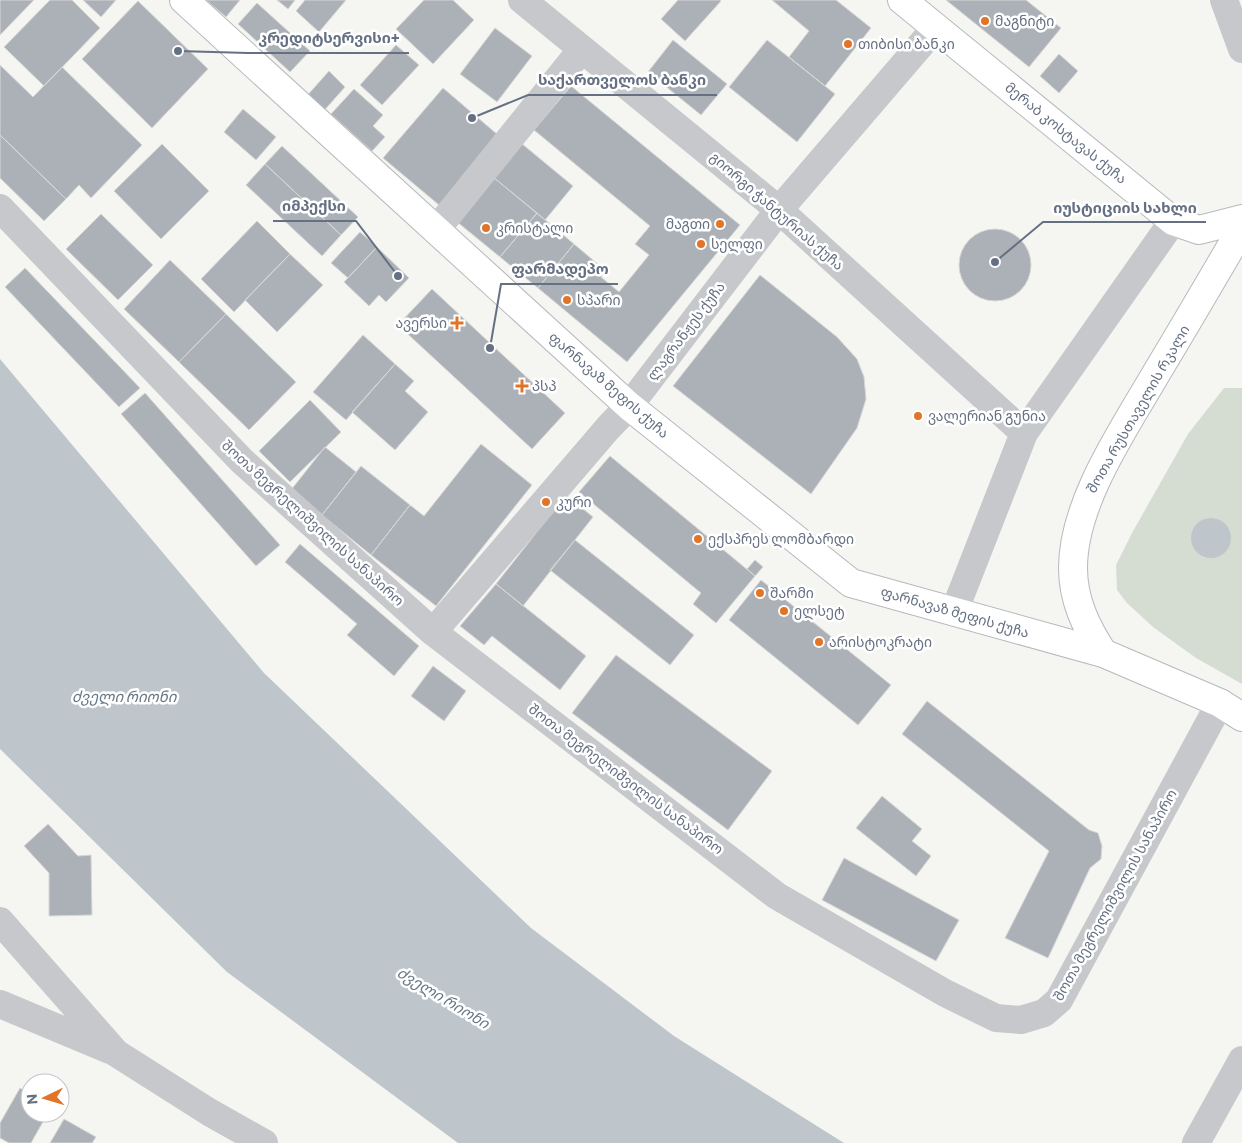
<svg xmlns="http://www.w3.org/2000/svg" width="1242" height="1143" font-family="Commissioner,'Noto Sans Georgian',sans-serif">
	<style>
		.green { fill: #d5ddd3 }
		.water { fill: #bec6cb }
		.building { fill: #acb1b8; stroke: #d7d7d5 }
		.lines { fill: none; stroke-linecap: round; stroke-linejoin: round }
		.major-casing { stroke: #b6b9be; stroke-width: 30 }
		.minor { stroke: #c6c8cc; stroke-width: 28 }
		.major { stroke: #fff; stroke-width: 28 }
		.poi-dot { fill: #e17427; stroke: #fff; stroke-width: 2 }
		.labels { text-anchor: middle; stroke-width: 5; stroke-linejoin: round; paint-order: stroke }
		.poi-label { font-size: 14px; fill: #657083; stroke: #fff; text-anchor: start }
		.street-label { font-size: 14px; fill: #657083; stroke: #fff }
		.water-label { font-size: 15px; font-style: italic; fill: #667886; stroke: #fff }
		.leader { fill: none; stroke: #657083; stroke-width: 2 }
		.callout-dot { fill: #657083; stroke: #fff; stroke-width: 2 }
		.callout-label { font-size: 15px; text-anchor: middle; font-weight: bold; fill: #657083; stroke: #fff; stroke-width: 5; stroke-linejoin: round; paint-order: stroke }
	</style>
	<rect width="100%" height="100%" fill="#f5f6f2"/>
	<path class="green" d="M1224 388H1242V684L1196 658 1153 627 1127 603 1117 590 1116 565 1132 533 1188 434Z"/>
	<path class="water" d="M0 359 264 673 531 928 674 1036 844 1143H458L227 972 0 749Z
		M1191 538a20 20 0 1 1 40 0a20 20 0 1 1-40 0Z"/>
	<path class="building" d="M0 0H34L0 35Z
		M50 0H72L100 28 44 86 4 47Z
		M83 0H116L101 17Z
		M206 0H240L226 17Z
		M277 0H295L288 9Z
		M305 0H346L319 32 296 11Z
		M424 0H453L474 20 433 64 396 29Z
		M678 0H720L721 1 685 41 661 19Z
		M772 0H836L871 28 825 86 789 57 809 31Z
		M946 0H1026L1061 28 1029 67Z
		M138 1 208 69 152 128 82 59Z
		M257 3 310 51 290 72 238 24Z
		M495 28 532 56 497 102 460 74Z
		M673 40 727 84 701 115 648 72Z
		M767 40 835 94 797 142 729 87Z
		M396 45 419 65 382 105 360 85Z
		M1059 54 1078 71 1059 93 1040 76Z
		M0 65 33 97 62 67 142 145 91 198 79 185 66 199 0 135Z
		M329 71 345 87 321 114 305 98Z
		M571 86 740 225 627 362 538 288 574 244 606 271 601 277 619 292 649 255 635 244 650 226 534 130Z
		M443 88 498 135 439 205 383 158Z
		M354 89 383 115 373 126 385 137 372 151 331 114Z
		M243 109 276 137 256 160 224 132Z
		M0 135 66 199 44 221 0 178Z
		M521 143 573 186 545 220 493 177Z
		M162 144 209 191 161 239 114 191Z
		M282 146 358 217 341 235 265 164Z
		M265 164 341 235 322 256 246 185Z
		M493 177 537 213 500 257 456 221Z
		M537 213 574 244 538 288 500 257Z
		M101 214 153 265 118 300 66 249Z
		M257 221 290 254 234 312 201 279Z
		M959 265a36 36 0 1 1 72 0a36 36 0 1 1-72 0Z
		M360 232 377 247 348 278 331 263Z
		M377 247 409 278 386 302 379 295 369 306 344 282Z
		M290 254 323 285 277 332 245 300Z
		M170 260 226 314 179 362 124 309Z
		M25 268 140 388 119 407 5 287Z
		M760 275 837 337 857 359 864 377 866 399 857 428 811 494 673 386Z
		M432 289 565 413 532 449 398 325Z
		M226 314 296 382 249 430 179 362Z
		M363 335 395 364 346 420 313 392Z
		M395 364 414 381 405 391 428 412 395 450 352 412Z
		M145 393 280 545 256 566 121 414Z
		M310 400 341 432 290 482 259 451Z
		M481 444 532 485 436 606 371 555 410 505 424 516Z
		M325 447 356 472 322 515 291 490Z
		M610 456 755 576 716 623 693 604 701 593 579 492Z
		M361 466 410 505 371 555 322 515Z
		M566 495 593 517 523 606 496 584Z
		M575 540 694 635 670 665 550 570Z
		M300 544 419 646 394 676 347 635 357 624 285 562Z
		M755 560 763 567 755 576 747 569Z
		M761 580 891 685 858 725 729 620Z
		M496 584 586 656 560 690 492 636 484 645 460 626Z
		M616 655 772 771 728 830 572 713Z
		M433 666 466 691 444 721 411 696Z
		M927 701 1089 830 1098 833 1102 846 1101 859 1090 868 1048 958 1005 938 1049 851 902 734Z
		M882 796 922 829 912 841 931 856 916 876 856 828Z
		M48 824 78 856 91 855 92 915 49 916V873L24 846Z
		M844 858 959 920 936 961 822 900Z
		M20 1088 30 1094V1113H48L31 1143H9L0 1138V1123Z
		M64 1119 96 1137 92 1143H50Z"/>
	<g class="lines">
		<g class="major-casing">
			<path id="major" d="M184 0 629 406 851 583 1103 653 1220 703 1242 717
				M902 0 1173 221 1199 230 1242 219
				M1103 653C1086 627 1073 600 1073 568 1073 502 1124 429 1157 372 1186 324 1214 276 1242 228"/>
		</g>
		<path class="minor" d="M522 0 779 210 1024 433
			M1224 0 1242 49
			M0 208 242 461 433 632 777 896 945 993 996 1018 1021 1020 1044 1013 1059 1000 1220 703
			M436 230 582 49
			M954 612 1024 433 1173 221
			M433 632 608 428 629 406 779 210 936 27
			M0 921 116 1053 209 1112 264 1143
			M0 1004 110 1050
			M1196 1143 1242 1060"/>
		<use href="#major" class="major"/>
	</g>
	<g class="poi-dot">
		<circle cx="985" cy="21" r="5"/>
		<circle cx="848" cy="44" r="5"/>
		<circle cx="720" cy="224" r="5"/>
		<circle cx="486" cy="228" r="5"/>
		<circle cx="701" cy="244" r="5"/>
		<circle cx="567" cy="300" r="5"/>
		<path d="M454.5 315.5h5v5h5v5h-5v5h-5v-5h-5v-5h5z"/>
		<path d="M519.5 378.5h5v5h5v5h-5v5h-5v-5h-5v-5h5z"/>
		<circle cx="918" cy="416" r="5"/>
		<circle cx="546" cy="502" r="5"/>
		<circle cx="698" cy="539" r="5"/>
		<circle cx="760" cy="593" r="5"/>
		<circle cx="784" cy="611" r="5"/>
		<circle cx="819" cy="642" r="5"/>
	</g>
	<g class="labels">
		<g class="poi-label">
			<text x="995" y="26">მაგნიტი</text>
			<text x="858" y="49">თიბისი ბანკი</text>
			<text x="710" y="229" text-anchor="end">მაგთი</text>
			<text x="496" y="233">კრისტალი</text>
			<text x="711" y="249">სელფი</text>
			<text x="577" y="305">სპარი</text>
			<text x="447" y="328" text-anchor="end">ავერსი</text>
			<text x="532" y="391">პსპ</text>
			<text x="928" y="421">ვალერიან გუნია</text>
			<text x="556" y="507">კური</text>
			<text x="708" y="544">ექსპრეს ლომბარდი</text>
			<text x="770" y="598">შარმი</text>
			<text x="794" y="616">ელსეტ</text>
			<text x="829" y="647">არისტოკრატი</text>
		</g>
		<g class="street-label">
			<text transform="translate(1066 133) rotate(39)" y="5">მერაბ კოსტავას ქუჩა</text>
			<text transform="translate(777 211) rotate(41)" y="5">გიორგი ჭანტურიას ქუჩა</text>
			<text transform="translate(686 331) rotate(-53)" y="5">ლაგრანჟეს ქუჩა</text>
			<text transform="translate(609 385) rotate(41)" y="5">ფარნავაზ მეფის ქუჩა</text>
			<text transform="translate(1138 409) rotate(-60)" y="5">შოთა რუსთაველის რკალი</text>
			<text transform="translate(313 523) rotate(42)" y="5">შოთა მეგრელიშვილის სანაპირო</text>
			<text transform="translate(955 612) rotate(16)" y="5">ფარნავაზ მეფის ქუჩა</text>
			<text transform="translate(626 779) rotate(37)" y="5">შოთა მეგრელიშვილის სანაპირო</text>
			<text transform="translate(1115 895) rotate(-61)" y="5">შოთა მეგრელიშვილის სანაპირო</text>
		</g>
		<g class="water-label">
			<text x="124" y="702">ძველი რიონი</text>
			<text transform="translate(443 998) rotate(31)" y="5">ძველი რიონი</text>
		</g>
	</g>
	<path class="leader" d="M178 51L248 53H409M472 118L528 95H717M398 276L356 221H273M995 262L1043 222H1206M490 348L501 284H618"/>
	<g class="callout-dot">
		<circle cx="178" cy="51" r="5"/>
		<circle cx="472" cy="118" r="5"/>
		<circle cx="398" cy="276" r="5"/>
		<circle cx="995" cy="262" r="5"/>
		<circle cx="490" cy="348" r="5"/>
	</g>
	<g class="callout-label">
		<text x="329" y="43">კრედიტსერვისი+</text>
		<text x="622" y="85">საქართველოს ბანკი</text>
		<text x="314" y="211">იმპექსი</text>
		<text x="1125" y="213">იუსტიციის სახლი</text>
		<text x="560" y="274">ფარმადეპო</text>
	</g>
	<g transform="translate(45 1098) rotate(265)"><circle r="24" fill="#ffffff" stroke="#c1c6cd"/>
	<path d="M0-4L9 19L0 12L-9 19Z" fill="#e17427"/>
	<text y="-8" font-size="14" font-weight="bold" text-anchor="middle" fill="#657083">N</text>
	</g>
</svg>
